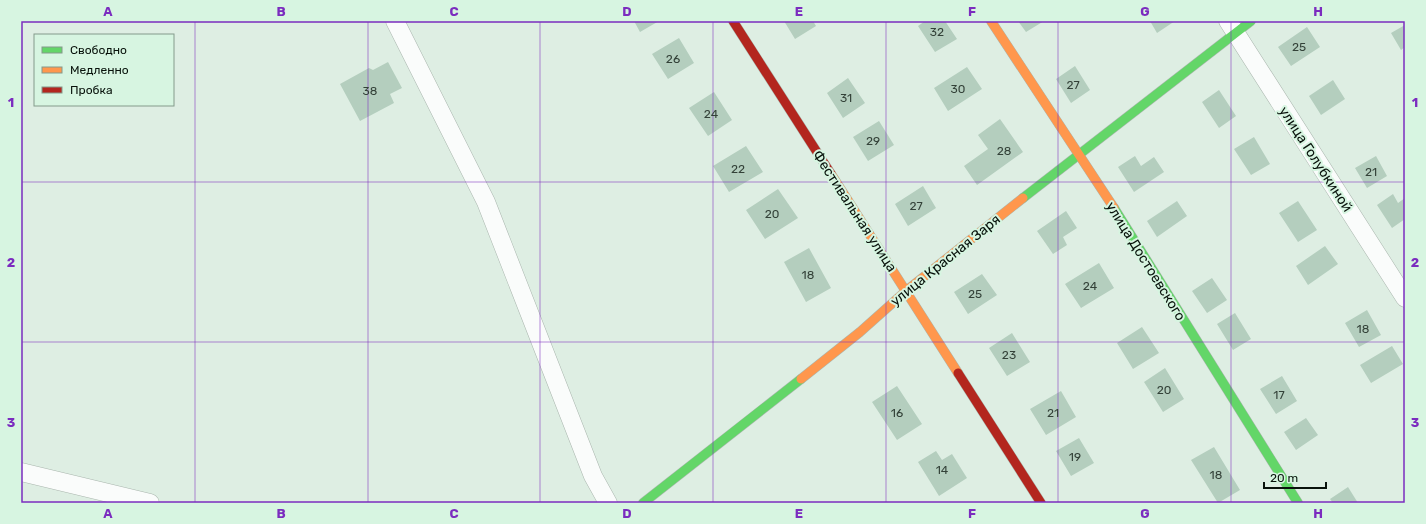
<svg xmlns="http://www.w3.org/2000/svg" width="1426" height="524" font-family="Rubik,sans-serif">
	<style>
		.building { fill: #b4cebe }
		.lines { fill: none; stroke-linecap: round; stroke-linejoin: round }
		.street-casing { stroke: #aab6ae; stroke-width: 19 }
		.fast-casing { stroke: #aab6ae; stroke-width: 10 }
		.slow-casing { stroke: #aab6ae; stroke-width: 10 }
		.jam-casing { stroke: #aab6ae; stroke-width: 10 }
		.street { stroke: #fafcfb; stroke-width: 18 }
		.fast { stroke: #63d668; stroke-width: 9 }
		.slow { stroke: #ff974d; stroke-width: 9 }
		.jam { stroke: #b3261e; stroke-width: 9 }
		.grid { fill: none; stroke: #7b2cbf; stroke-width: 1; stroke-opacity: 0.55 }
		.labels { text-anchor: middle; stroke-width: 4; stroke-linejoin: round; paint-order: stroke }
		.number-label { font-size: 12px; fill: #334138 }
		.street-label { font-size: 14px; fill: #08120b; stroke: #d7f5e1 }
		.neatline { fill: none; stroke: #7b2cbf; stroke-width: 1.5 }
		.grid-label { font-size: 13px; text-anchor: middle; font-weight: bold; fill: #7b2cbf }
	</style>
	<rect width="100%" height="100%" fill="#deeee3"/>
	<path class="building" d="M634 21H659L640 32Z
		M784 21H813L816 26 795 39Z
		M925 21H945L957 39 935 52 918 26Z
		M1018 21H1044L1026 32Z
		M1150 21H1175L1157 33Z
		M1405 25V47L1401 50 1391 33Z
		M1307 27 1320 47 1291 66 1278 47Z
		M679 38 694 63 668 79 652 54Z
		M388 62 402 88 390 94 394 103 360 121 340 84 369 68 373 70Z
		M1075 66 1090 90 1071 103 1056 79Z
		M967 67 982 89 948 111 934 88Z
		M848 78 865 103 843 118 827 93Z
		M1333 80 1345 99 1321 115 1309 96Z
		M1219 90 1236 116 1219 128 1202 102Z
		M714 92 732 120 708 136 689 108Z
		M1000 119 1023 152 977 185 964 166 988 149 978 135Z
		M879 121 894 145 868 161 853 137Z
		M1254 137 1270 164 1251 175 1234 149Z
		M746 146 763 172 729 192 713 166Z
		M1135 156 1141 166 1154 157 1164 172 1134 192 1118 167Z
		M1376 156 1387 176 1367 188 1355 168Z
		M923 186 936 208 908 226 895 204Z
		M778 189 798 218 765 239 746 210Z
		M1393 194 1398 203 1405 198V219L1392 228 1377 205Z
		M1177 201 1187 216 1157 237 1147 221Z
		M1298 201 1317 230 1298 242 1279 213Z
		M1066 211 1077 228 1063 237 1067 245 1053 254 1037 231Z
		M1325 246 1338 264 1308 285 1296 266Z
		M809 248 831 288 806 302 784 262Z
		M1099 263 1114 288 1081 308 1065 284Z
		M982 274 997 295 968 314 954 292Z
		M1212 278 1227 300 1207 313 1192 291Z
		M1367 310 1381 335 1359 347 1345 323Z
		M1235 313 1251 339 1233 350 1217 324Z
		M1142 327 1159 353 1133 369 1117 343Z
		M1012 333 1030 362 1007 376 989 348Z
		M1392 346 1403 364 1371 383 1360 365Z
		M1165 368 1184 399 1163 412 1144 382Z
		M1282 376 1297 401 1276 414 1260 389Z
		M897 386 922 424 897 440 872 402Z
		M1061 391 1076 417 1046 435 1030 409Z
		M1306 418 1318 435 1296 450 1284 432Z
		M1079 438 1094 463 1071 476 1056 451Z
		M1214 447 1240 490 1218 503 1191 460Z
		M936 451 942 460 952 454 967 478 939 496 918 462Z
		M1348 487 1358 503H1333L1330 499Z"/>
	<g class="lines">
		<g class="street-casing">
			<path id="street" d="M395 21 486 202 593 476 608 503
				M1228 21 1405 298
				M21 472 150 503"/>
		</g>
		<g class="fast-casing">
			<path id="fast" d="M1023 198 1251 21
				M1114 208 1298 503
				M643 503 801 379"/>
		</g>
		<g class="slow-casing">
			<path id="slow" d="M991 21 1114 208
				M831 174 958 373
				M801 379 860 332 906 291 1023 198"/>
		</g>
		<g class="jam-casing">
			<path id="jam" d="M733 21 831 174
				M958 373 1041 503"/>
		</g>
		<use href="#street" class="street"/>
		<use href="#fast" class="fast"/>
		<use href="#slow" class="slow"/>
		<use href="#jam" class="jam"/>
	</g>
	<path class="grid" d="M195 21V503M368 21V503M540 21V503M713 21V503M886 21V503M1058 21V503M1231 21V503M21 182H1405M21 342H1405"/>
	<g class="labels">
		<g class="number-label">
			<text x="937" y="36">32</text>
			<text x="1299" y="51">25</text>
			<text x="673" y="63">26</text>
			<text x="1073" y="89">27</text>
			<text x="958" y="93">30</text>
			<text x="370" y="95">38</text>
			<text x="846" y="102">31</text>
			<text x="711" y="118">24</text>
			<text x="873" y="145">29</text>
			<text x="1004" y="155">28</text>
			<text x="738" y="173">22</text>
			<text x="1371" y="176">21</text>
			<text x="916" y="210">27</text>
			<text x="772" y="218">20</text>
			<text x="808" y="279">18</text>
			<text x="1090" y="290">24</text>
			<text x="975" y="298">25</text>
			<text x="1363" y="333">18</text>
			<text x="1009" y="359">23</text>
			<text x="1164" y="394">20</text>
			<text x="1279" y="399">17</text>
			<text x="897" y="417">16</text>
			<text x="1053" y="417">21</text>
			<text x="1075" y="461">19</text>
			<text x="942" y="474">14</text>
			<text x="1216" y="479">18</text>
		</g>
		<g class="street-label">
			<text transform="translate(1316 159) rotate(57)" y="5">улица Голубкиной</text>
			<text transform="translate(855 211) rotate(57)" y="5">Фестивальная улица</text>
			<text transform="translate(945 260) rotate(-39)" y="5">улица Красная Заря</text>
			<text transform="translate(1146 261) rotate(58)" y="5">улица Достоевского</text>
		</g>
	</g>
	<rect width="1426" height="524" fill="none" stroke="#d7f5e1" stroke-width="44"/>
	<rect x="34" y="34" width="140" height="72" fill="#d7f5e1" stroke="#849a8b"/>
	<rect x="42" y="47" width="20" height="6" fill="#63d668" stroke="#849a8b"/>
	<text x="70" y="54" font-size="12" fill="#08120b">Свободно</text>
	<rect x="42" y="67" width="20" height="6" fill="#ff974d" stroke="#849a8b"/>
	<text x="70" y="74" font-size="12" fill="#08120b">Медленно</text>
	<rect x="42" y="87" width="20" height="6" fill="#b3261e" stroke="#849a8b"/>
	<text x="70" y="94" font-size="12" fill="#08120b">Пробка</text>
	<path d="M1264 482v6h62v-6" fill="none" stroke="#08120b" stroke-width="2"/>
	<text x="1270" y="482" font-size="12" fill="#08120b" stroke="#d7f5e1" stroke-width="3" paint-order="stroke">20 m</text>
	<rect x="22" y="22" width="1382" height="480" class="neatline"/>
	<g class="grid-label">
		<text x="108" y="16">A</text>
		<text x="281" y="16">B</text>
		<text x="454" y="16">C</text>
		<text x="627" y="16">D</text>
		<text x="799" y="16">E</text>
		<text x="972" y="16">F</text>
		<text x="1145" y="16">G</text>
		<text x="1318" y="16">H</text>
		<text x="11" y="107">1</text>
		<text x="1415" y="107">1</text>
		<text x="11" y="267">2</text>
		<text x="1415" y="267">2</text>
		<text x="11" y="427">3</text>
		<text x="1415" y="427">3</text>
		<text x="108" y="518">A</text>
		<text x="281" y="518">B</text>
		<text x="454" y="518">C</text>
		<text x="627" y="518">D</text>
		<text x="799" y="518">E</text>
		<text x="972" y="518">F</text>
		<text x="1145" y="518">G</text>
		<text x="1318" y="518">H</text>
	</g>
</svg>
